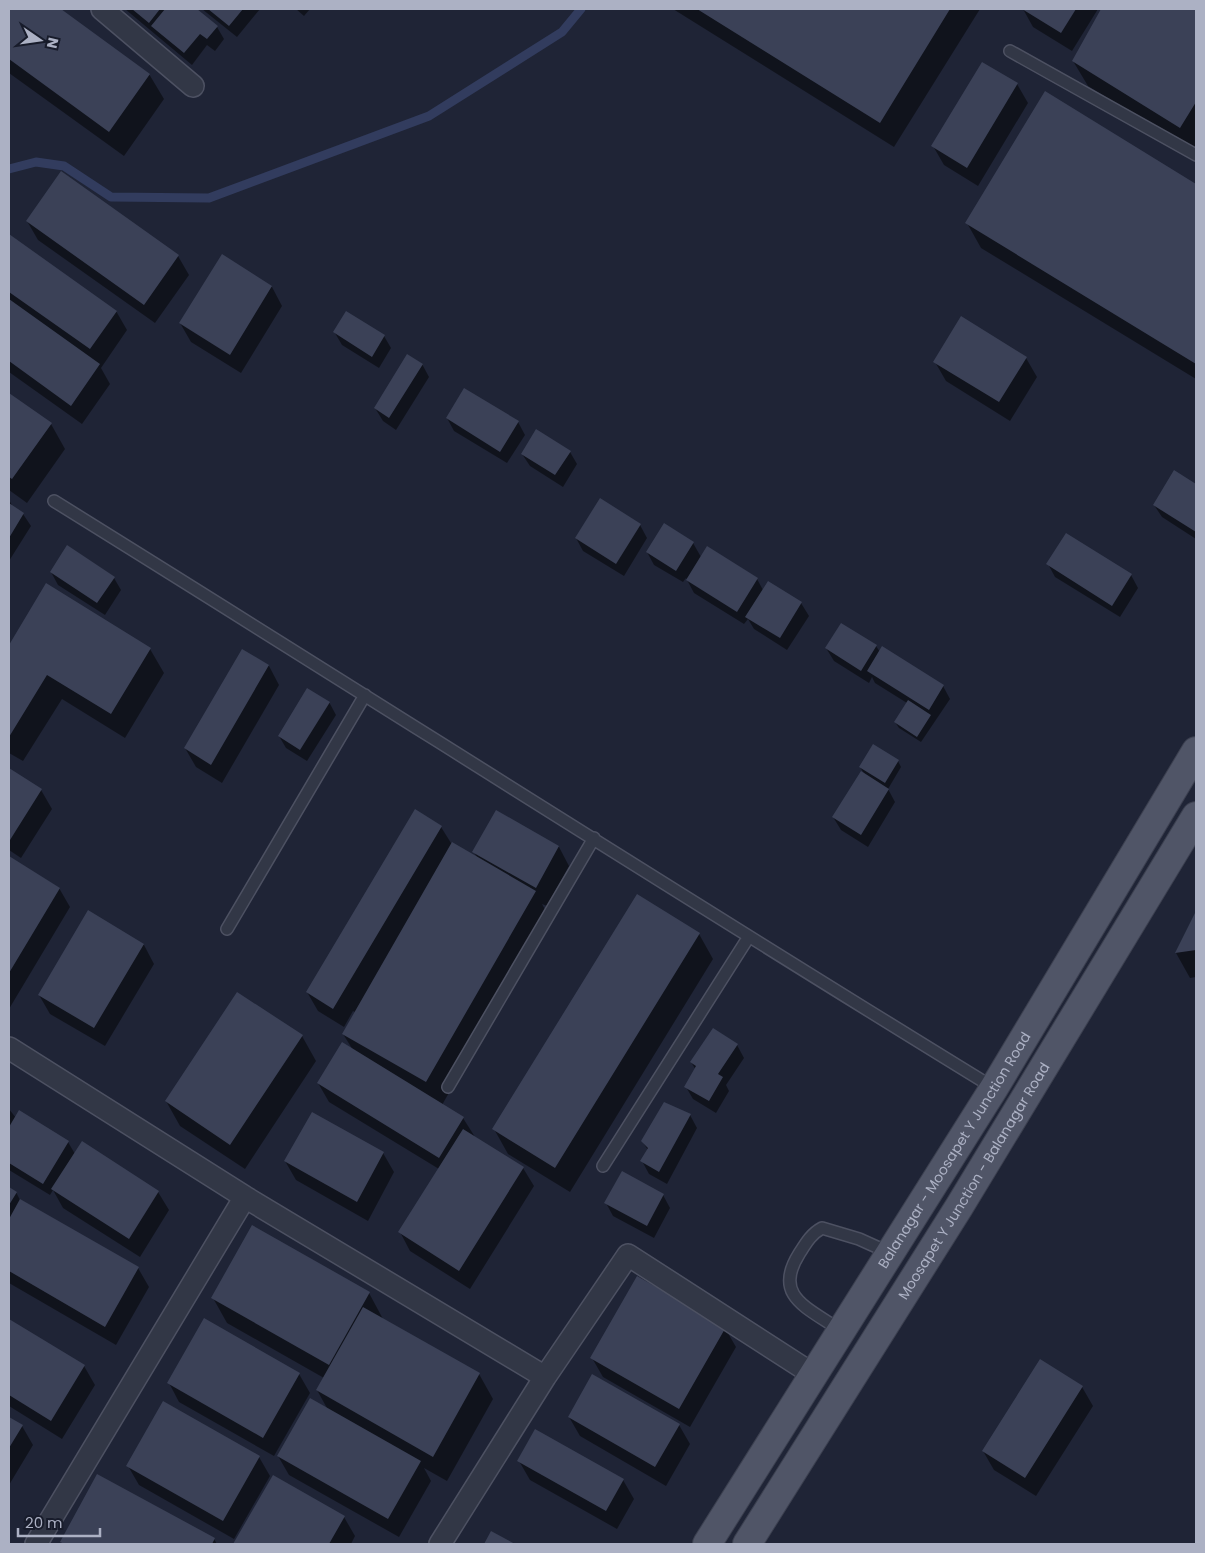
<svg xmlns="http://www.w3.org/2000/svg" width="1205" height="1553" font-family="Poppins,sans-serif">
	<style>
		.shadow { fill: #0007 }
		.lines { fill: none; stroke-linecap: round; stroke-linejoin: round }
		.stream { stroke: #323c5e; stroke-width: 9 }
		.building { fill: #3b4157 }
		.service-casing { stroke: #4d5162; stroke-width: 14 }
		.minor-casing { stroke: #4d5162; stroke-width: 24 }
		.primary-casing { stroke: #3c4050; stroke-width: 30 }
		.service { stroke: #323746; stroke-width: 11 }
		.minor { stroke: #323746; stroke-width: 21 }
		.primary { stroke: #505567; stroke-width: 28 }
		.labels { text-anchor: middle; stroke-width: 4; stroke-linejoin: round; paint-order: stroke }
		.street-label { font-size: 14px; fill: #acb1c4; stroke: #181c2b }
	</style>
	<rect width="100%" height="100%" fill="#1f2436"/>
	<path class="shadow" d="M9 9H58L149 74 164 99 124 156 9 73Z
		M125 9H195L217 27 224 39 215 51 207 45 192 65Z
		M202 9H260L237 37Z
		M296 9H310L304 16Z
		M673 9H980L894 147Z
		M1023 9H1098L1072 51 1033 27Z
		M1103 9H1196L1195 152 1088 86 1073 61Z
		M1017 84 1028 103 978 186 944 165 933 146Z
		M1045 93 1196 185V379L981 248 967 223Z
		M27 221 178 256 189 275 155 323 38 240Z
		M9 235 116 311 127 330 101 368 110 384 82 424 9 372Z
		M223 256 272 287 282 306 241 373 191 342 180 323Z
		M962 318 1026 358 1037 377 1010 421 946 381 935 362Z
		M335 333 384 336 391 348 379 368 342 345Z
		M422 364 429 377 396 430 383 421 375 408Z
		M9 394 51 424 65 449 27 503 9 490Z
		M447 418 518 422 525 435 507 463 454 431Z
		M570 452 577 464 563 487 530 466 522 454Z
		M1174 472 1196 486V539L1162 517 1154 505Z
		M9 500 13 507 23 514 31 526 9 561Z
		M640 525 647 538 624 576 583 551 576 538Z
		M693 543 701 557 757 579 763 590 801 603 809 616 787 650 754 629 748 619 744 624 694 593 686 578 683 582 654 565 647 552Z
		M1048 564 1131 575 1138 588 1120 617 1055 577Z
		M51 572 114 578 121 590 105 615 58 585Z
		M47 585 150 649 164 673 125 738 62 699 23 761 9 753V647Z
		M841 624 876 646 880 652 943 686 950 699 921 742 899 728 895 722 907 703 875 683 872 677 869 683 834 661 826 648Z
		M242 651 269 666 279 685 222 783 196 767 185 748Z
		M329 702 336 715 307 761 286 748 279 736Z
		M898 761 901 767 888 789 895 802 868 847 841 830 833 817 865 775 860 767Z
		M9 770 41 790 52 809 21 858 9 850Z
		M496 812 559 847 569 866 547 906 542 904 549 917 442 1105 463 1118 475 1137 523 1168 534 1186 470 1289 410 1251 400 1232 439 1169 329 1102 318 1083 353 1050 343 1034 355 1012 353 1011 344 1027 318 1011 307 992 441 827 451 843 478 859 474 852Z
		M9 858 59 888 70 907 9 1009Z
		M89 912 144 945 154 964 105 1046 50 1014 39 995Z
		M1196 914V977L1190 978 1176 953Z
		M699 934 713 959 570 1192 508 1154 494 1129Z
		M302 1036 316 1061 245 1169 180 1126 166 1101Z
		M737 1045 744 1058 726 1085 729 1091 716 1113 693 1099 686 1087 696 1070 691 1062Z
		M9 1109 16 1118 68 1142 75 1154 158 1192 169 1210 140 1257 63 1208 53 1190 50 1195 9 1170Z
		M690 1115 697 1128 667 1184 649 1174 642 1161 648 1150 642 1141Z
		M383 1153 394 1172 368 1221 296 1180 285 1161Z
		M9 1188 16 1192 20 1200 138 1268 149 1287 116 1345 9 1283Z
		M663 1195 670 1208 654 1238 613 1216 606 1203Z
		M369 1293 383 1319 479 1374 493 1399 447 1481 424 1468 431 1481 399 1537 289 1475 278 1456 328 1410 317 1390 324 1378 227 1323 213 1298Z
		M9 1320 84 1366 95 1385 62 1439 9 1406Z
		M725 1328 736 1347 690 1427 603 1377 592 1358Z
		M299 1374 310 1393 274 1456 179 1402 169 1383Z
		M1082 1387 1093 1406 1036 1496 994 1470 983 1451Z
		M569 1417 679 1425 690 1444 666 1486 580 1436Z
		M9 1418 22 1426 33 1445 9 1485Z
		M259 1457 270 1476 234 1539 139 1485 128 1466Z
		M519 1461 623 1480 634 1499 617 1529 530 1480Z
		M273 1477 344 1517 355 1536 351 1544H235Z
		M214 1539 217 1544H63L61 1542Z"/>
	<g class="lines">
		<path class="stream" d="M9 169 36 162 64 166 111 197 209 198 429 116 562 32 581 9"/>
	</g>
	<path class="building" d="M9 9H61L150 74 109 132 9 59Z
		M132 9H160L149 23Z
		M165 9H197L218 26 207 39 200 34 184 53 151 26Z
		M208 9H243L229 26Z
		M697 9H950L880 123Z
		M1022 9H1076L1061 33Z
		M1101 9H1196V102L1180 128 1072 61Z
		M982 62 1018 83 967 168 931 146Z
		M1045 91 1196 184V364L965 223Z
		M61 171 179 255 144 305 26 221Z
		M9 234 117 311 90 349 9 292Z
		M222 254 272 286 230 355 179 323Z
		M9 299 100 364 71 406 9 361Z
		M346 311 385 335 372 357 333 332Z
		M961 316 1027 357 999 402 933 362Z
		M407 354 423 364 389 418 374 408Z
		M464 388 519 421 500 452 446 418Z
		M9 393 52 423 12 479 9 477Z
		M536 429 571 451 555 475 521 454Z
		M1174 470 1196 484V532L1153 505Z
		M600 498 641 524 616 564 575 538Z
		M9 503 24 513 9 538Z
		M664 523 694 542 676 571 646 552Z
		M1066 533 1132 574 1112 606 1046 564Z
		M67 545 115 577 97 603 50 572Z
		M707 546 758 578 737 612 686 580Z
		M768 581 802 602 780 638 745 617Z
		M46 583 151 648 111 714 47 675 9 737V645Z
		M841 623 877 645 861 671 825 648Z
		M882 646 944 685 929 710 867 671Z
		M242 649 269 665 211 765 184 748Z
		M307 688 330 702 300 750 278 736Z
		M908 700 931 715 917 737 894 722Z
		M873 744 899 760 885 783 859 767Z
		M9 768 42 789 10 840 9 839Z
		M861 771 889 789 861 835 832 817Z
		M415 809 442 826 333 1009 306 992Z
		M496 810 559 846 536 888 472 852Z
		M452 842 536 891 426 1082 342 1034Z
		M9 856 60 888 9 973Z
		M637 894 700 933 555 1168 492 1129Z
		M88 910 144 944 94 1028 38 995Z
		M1196 911V950L1175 953Z
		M237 992 303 1035 230 1145 165 1101Z
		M713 1028 738 1044 718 1074 723 1077 709 1101 684 1087 696 1066 690 1062Z
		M342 1042 464 1117 439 1158 317 1083Z
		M664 1102 691 1114 659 1172 640 1161 648 1148 641 1141Z
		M19 1110 69 1141 43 1184 9 1163V1127Z
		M312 1112 384 1152 357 1202 284 1161Z
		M463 1129 524 1167 459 1271 398 1232Z
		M82 1141 159 1191 129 1239 51 1189Z
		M622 1171 664 1194 647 1226 604 1203Z
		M9 1187 17 1192 9 1205Z
		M20 1199 139 1267 105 1327 9 1271V1219Z
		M252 1225 370 1292 329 1365 211 1298Z
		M637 1276 726 1327 679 1409 590 1358Z
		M363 1307 480 1373 433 1457 316 1390Z
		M204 1318 300 1373 263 1438 167 1383Z
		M9 1319 85 1365 51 1421 9 1395Z
		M1040 1359 1083 1386 1025 1478 982 1451Z
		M592 1374 680 1424 655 1467 568 1417Z
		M310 1398 421 1461 388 1519 277 1456Z
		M163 1401 260 1456 223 1521 126 1466Z
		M9 1417 23 1425 9 1448Z
		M535 1429 624 1479 606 1511 517 1461Z
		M97 1474 215 1538 212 1544H64L60 1542Z
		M273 1475 345 1516 329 1544H233Z
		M491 1531 515 1544H484Z"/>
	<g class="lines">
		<g class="service-casing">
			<path id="service" d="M1010 51 1196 155
				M54 501C368 696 679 895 994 1088
				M227 929 365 695
				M448 1087 594 838
				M603 1166 748 938
				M841 1331C809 1308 772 1297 799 1254 806 1243 811 1234 822 1228L859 1239 890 1253"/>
		</g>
		<g class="minor-casing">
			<path id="minor" d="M102 9 193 86
				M9 1048 245 1197 545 1377
				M36 1544 245 1197
				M440 1544 545 1377 628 1255 814 1375"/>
		</g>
		<g class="primary-casing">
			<g id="primary">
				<path id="s1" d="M707 1544 994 1088 1196 751"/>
				<path id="s2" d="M747 1544 959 1207 1196 816"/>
			</g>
		</g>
		<use href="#service" class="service"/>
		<use href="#minor" class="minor"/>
		<use href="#primary" class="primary"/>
	</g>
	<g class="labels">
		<g class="street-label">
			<text dy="5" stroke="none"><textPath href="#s1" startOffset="465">Balanagar - Moosapet Y Junction Road</textPath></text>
			<text dy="5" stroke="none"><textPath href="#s2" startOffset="428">Moosapet Y Junction - Balanagar Road</textPath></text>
		</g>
	</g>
	<rect width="1205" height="1553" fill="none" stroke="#acb1c4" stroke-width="20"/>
	<g transform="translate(40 40) rotate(103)" stroke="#181c2b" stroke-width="4" paint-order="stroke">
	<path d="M0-4L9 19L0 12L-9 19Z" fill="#acb1c4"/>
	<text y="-8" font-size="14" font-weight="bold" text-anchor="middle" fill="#acb1c4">N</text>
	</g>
	<path d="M18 1528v8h82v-8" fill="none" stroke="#acb1c4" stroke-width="2.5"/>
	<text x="25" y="1528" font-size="15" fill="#acb1c4" stroke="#181c2b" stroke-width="4" paint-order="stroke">20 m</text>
</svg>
